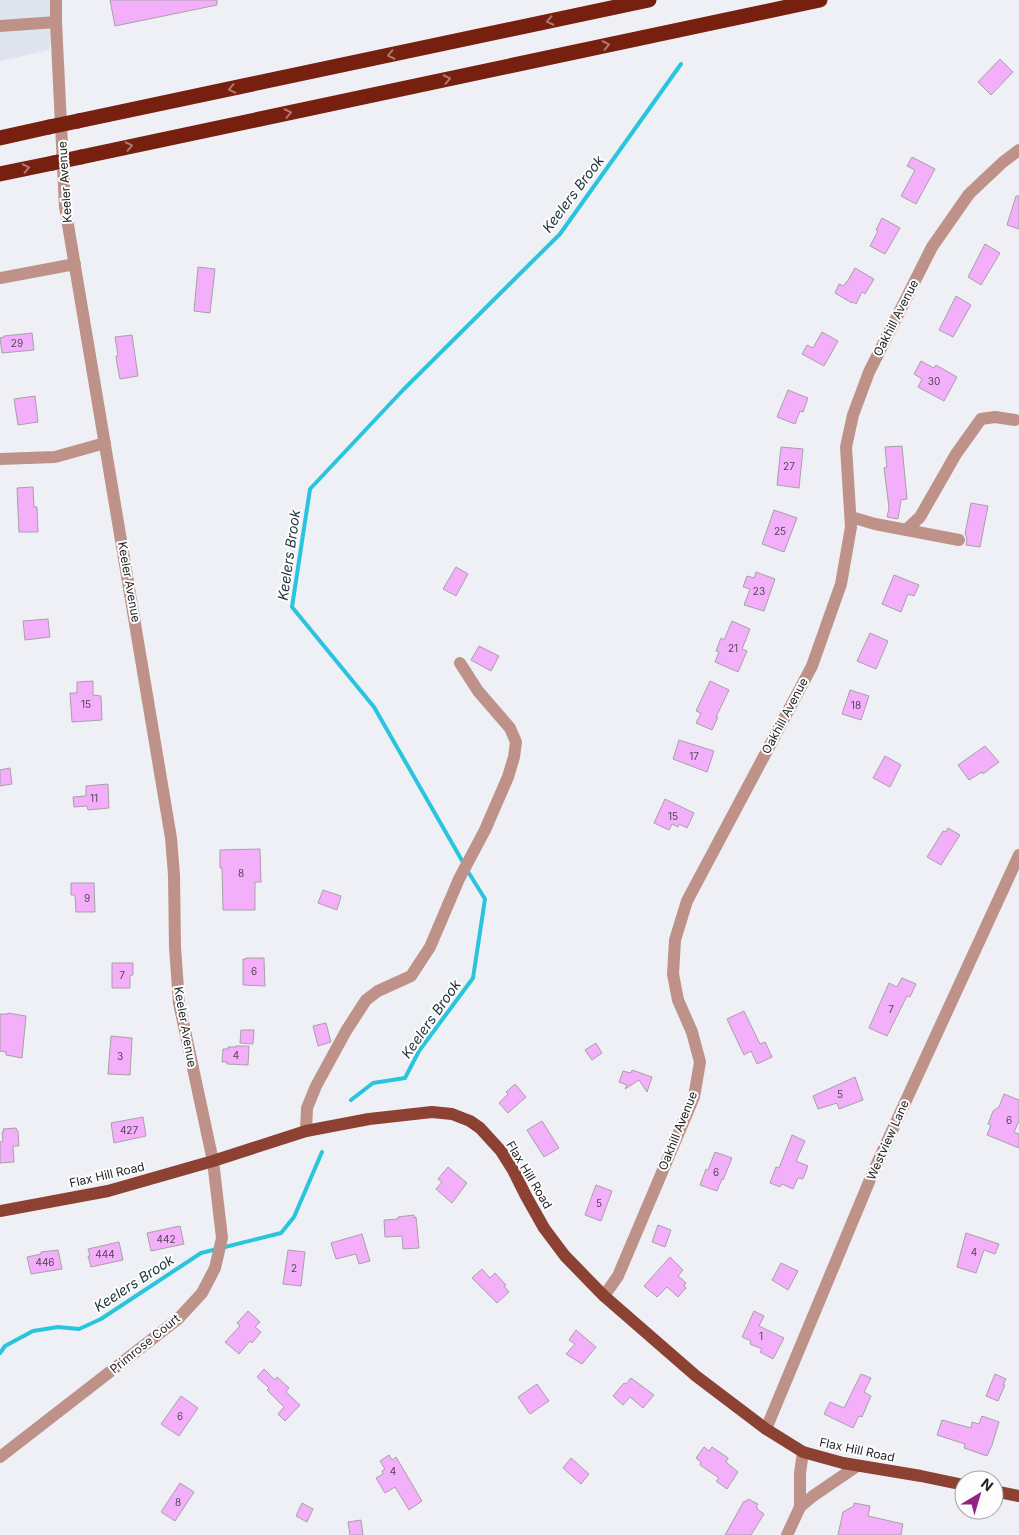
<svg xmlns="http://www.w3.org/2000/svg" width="1019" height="1535" font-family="Inter,sans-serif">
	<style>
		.built { fill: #dfe4ef }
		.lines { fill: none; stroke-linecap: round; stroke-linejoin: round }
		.stream { stroke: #29c5dd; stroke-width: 4 }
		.building { fill: #f3affa; stroke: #a6a2a6 }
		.minor { stroke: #be9288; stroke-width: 12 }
		.major { stroke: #8c4133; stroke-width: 12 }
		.highway { stroke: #782010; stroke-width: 15 }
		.highway-bridge { stroke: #782010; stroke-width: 15 }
		.oneway { stroke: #ad786f }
		.labels { text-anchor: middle; stroke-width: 4; stroke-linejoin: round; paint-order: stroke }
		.number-label { font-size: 10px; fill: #544458 }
		.street-label { font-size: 12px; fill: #1f2022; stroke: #fdfdfe }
		.water-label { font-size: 14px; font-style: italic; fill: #20383d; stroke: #fdfdfe }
	</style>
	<rect width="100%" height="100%" fill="#eef0f5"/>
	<path class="built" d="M0 0H60L49 50 0 61Z"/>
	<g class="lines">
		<path class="stream" d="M464 864 374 707 292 607 310 489 403 390 560 234 681 64
			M351 1100 373 1083 405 1078 419 1051 473 978 485 899 467 870
			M0 1353 5 1346 33 1331 58 1327 79 1329 101 1319 201 1253 281 1233 294 1217 322 1152"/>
	</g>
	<path class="building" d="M110 0H217V5L115 26Z
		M1000 59 1013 72 991 95 978 82Z
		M912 157 935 169 916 204 901 196 915 170 907 166Z
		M1016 196H1019V229L1007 225Z
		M882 218 900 228 885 254 870 246 878 231 876 230Z
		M985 244 1000 253 981 285 968 277Z
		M198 267 215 269 210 313 194 311Z
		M855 268 874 279 865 294 862 292 856 304 853 302 852 303 835 293 839 284 844 286 846 282H847Z
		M956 296 971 305 953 337 939 330Z
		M822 332 838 341 824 366 802 354 807 345 813 348Z
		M32 333 34 350 2 353 0 338 4 337V336Z
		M132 335 138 376 120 379 117 364 116 356H118L115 337Z
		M921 361 934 368 936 365 957 377 944 401 918 387 922 379 914 374Z
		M788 390 808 398 803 412 800 411 795 424 777 417Z
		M35 396 38 422 18 425 14 399Z
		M902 446 907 499 901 500 898 519 887 517 889 508 884 468 887 467 885 447Z
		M781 447 803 449 799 488 777 485Z
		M33 487 34 507H37L38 532H19L17 488Z
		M971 503 988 506 980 547 966 545 967 538 965 534Z
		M774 510 797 518 784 552 762 544Z
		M456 567 468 574 456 596 443 589Z
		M756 572 775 579 764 611 744 605 750 589 743 587 747 576 754 578Z
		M894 575 919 585 914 596 908 594 901 612 882 604Z
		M48 619 50 637 25 640 23 621Z
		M732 621 750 629 742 649 747 651 738 672 715 662 719 652 716 651 721 638 724 640Z
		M870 633 888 641 876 669 857 661Z
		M479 646 499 656 491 671 471 660Z
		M93 681V695L101 696 102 720 72 722 70 693H77V682Z
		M710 681 729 690 716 717H718L712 730 696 723 701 713 696 711Z
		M850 690 869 696 861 720 842 714Z
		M679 740 714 751 707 772 673 759Z
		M985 746 999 762 983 774 982 772 969 780 958 765Z
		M885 756 901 765 890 787 873 778Z
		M10 768 12 784 0 786V770Z
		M108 784 109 808 88 810 87 806 74 807 73 797 86 796V786Z
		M665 799 694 813 687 828 679 824 678 827 672 824 669 830 654 823Z
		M948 828 960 835 941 865 927 857 943 831 946 832Z
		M260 849 261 882H255V910H223L222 868H220V850Z
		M71 883H94L95 912H76L75 895H71Z
		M323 890 341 896 337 910 318 903Z
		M246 958H264L265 986 243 985V959H246Z
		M112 963H133V975H130V988H112Z
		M902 978 916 984 910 997 907 996 887 1036 869 1028 889 983 897 987Z
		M744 1011 760 1044 765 1042 772 1057 757 1064 751 1051 744 1055 727 1019Z
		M8 1013 26 1016 22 1058 6 1055V1052L0 1051V1014H8Z
		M326 1023 331 1042 318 1046 313 1026Z
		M241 1030H254L253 1044 240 1043Z
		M111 1036 132 1038 130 1075 108 1074Z
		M596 1043 602 1053 592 1060 585 1050Z
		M236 1046H249L248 1065 227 1064V1062H222L223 1049H228V1047H236Z
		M632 1070 652 1077 647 1092 639 1080 625 1089 627 1085 619 1082 623 1071 631 1073Z
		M855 1077 863 1100 839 1109 837 1103 818 1109 813 1096Z
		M515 1084 526 1097 508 1113 499 1103 508 1094 506 1092Z
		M1004 1094 1019 1100V1121L1014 1132 1019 1134V1148L987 1135 991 1125 988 1124 993 1111 999 1107Z
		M143 1117 146 1136 114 1143 111 1123Z
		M542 1121 559 1148 544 1157 527 1130Z
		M16 1128 17 1131H18L19 1146H13L14 1162 0 1163V1142L3 1141 2 1132H4L3 1129Z
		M792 1135 805 1141 796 1161 808 1166 803 1179 798 1178 793 1189 782 1184 780 1187 770 1183 776 1167 779 1168Z
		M715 1152 732 1158 723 1180 722 1179 717 1191 700 1185 706 1169 708 1170Z
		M448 1167 467 1183 452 1203 436 1189 442 1182 438 1179Z
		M596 1185 612 1191 601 1221 585 1215Z
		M414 1215V1218L416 1217 419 1248 403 1249 402 1236 385 1237 384 1220 398 1219V1217Z
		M658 1225 671 1230 665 1247 652 1242Z
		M180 1226 184 1244 151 1251 147 1233Z
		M966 1233 999 1244 995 1254 984 1250 976 1273 957 1267Z
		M362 1234 370 1261 359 1264 356 1254 336 1259 331 1243Z
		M119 1242 123 1260 91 1267 88 1256H90L88 1249Z
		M58 1250 62 1269 31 1274 27 1257 41 1254V1252Z
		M288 1250 305 1252 301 1286 283 1284Z
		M670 1257 683 1270 678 1276 686 1283 684 1286 686 1288 678 1297 667 1287 657 1297 644 1286Z
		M781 1263 798 1271 788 1290 772 1280Z
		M482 1269 490 1278 495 1273 506 1285 504 1286 509 1292 497 1303 472 1278Z
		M248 1311 260 1322 255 1327 261 1332 252 1343 250 1341 239 1354 225 1342 240 1326 237 1323Z
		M754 1311 764 1316 759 1326 784 1338 773 1359 760 1352 762 1349 750 1344 751 1341 742 1337Z
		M576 1330 596 1347 582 1364 566 1354 575 1344 569 1340Z
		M264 1369 275 1380 277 1377 289 1388 286 1392 300 1405 285 1421 278 1414 284 1407 267 1390 269 1388 257 1377Z
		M861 1374 871 1378 864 1392 871 1396 862 1417 859 1416 853 1428 824 1414 830 1402 844 1408Z
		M995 1374 1006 1379 1003 1385H1005L998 1401 986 1396Z
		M631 1378 654 1395 643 1408 630 1397 623 1405 613 1396 624 1383 626 1384Z
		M537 1384 549 1401 530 1414 518 1397Z
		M181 1396 198 1408 179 1436 161 1424Z
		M982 1416 999 1422 992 1445 987 1456 964 1448 965 1444 937 1435 942 1420 971 1428 972 1422 979 1424Z
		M704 1447 709 1451 712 1447 728 1458 726 1462 738 1472 727 1489 716 1481 719 1478 700 1465 701 1462 696 1458Z
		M389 1455 392 1460 396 1457 422 1501 409 1510 395 1487 385 1493 376 1478 383 1474 382 1471 385 1469 380 1461Z
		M571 1458 589 1474 581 1484 563 1468Z
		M180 1483 194 1492 175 1521 161 1512Z
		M748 1499 758 1504 756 1507 758 1508 757 1509 764 1514 751 1535H725L744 1501 746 1502Z
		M302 1503 313 1509 307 1522 296 1516Z
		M854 1503 870 1506 868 1516 903 1524 901 1535H838L843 1512 854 1506Z
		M361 1520 363 1535H350L348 1522Z"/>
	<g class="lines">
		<path class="minor" d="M0 26 56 22
			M0 278 75 264
			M0 459 55 457 105 443
			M851 517 875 524 959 540
			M906 530 920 517 956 454 981 419 995 417 1015 420
			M306 1131 307 1108 316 1086 346 1031 366 1000 378 991 411 976 430 947 459 879 485 830 508 777 514 757 516 742 510 728 478 691 460 663
			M604 1296 618 1276 694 1097 700 1062 692 1032 678 1000 673 974 675 940 687 901 812 666 841 584 851 527 846 447 853 415 869 372 932 247 969 194 1003 162 1019 150
			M766 1429 874 1170 1019 855
			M0 1457 178 1319 202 1293 215 1268 222 1238 213 1161 179 1003 175 947 174 875 171 838 65 207 56 22V0
			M800 1507 813 1496 857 1466
			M787 1535 800 1507V1473L803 1452"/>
		<path class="major" d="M0 1211 108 1191 213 1161 306 1131 369 1119 432 1112 452 1114 470 1121 480 1128 501 1151 513 1170 526 1196 544 1228 565 1256 604 1296 696 1376 766 1429 803 1452 843 1463 921 1476 964 1485
			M994 1491 1019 1496"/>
		<path class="highway" d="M78 121 649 0
			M0 138 49 127
			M81 157 820 0
			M0 174 53 163"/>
		<path class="highway-bridge" d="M49 127 78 121
			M53 163 81 157"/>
	</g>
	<defs><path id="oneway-chevron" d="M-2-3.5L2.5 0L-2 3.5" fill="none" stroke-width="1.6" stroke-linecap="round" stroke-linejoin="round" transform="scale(1.25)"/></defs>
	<g class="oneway">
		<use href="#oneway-chevron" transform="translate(550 21) rotate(168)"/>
		<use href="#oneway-chevron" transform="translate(606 45) rotate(-12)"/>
		<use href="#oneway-chevron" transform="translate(391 55) rotate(168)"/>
		<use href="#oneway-chevron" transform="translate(447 79) rotate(-12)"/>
		<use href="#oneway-chevron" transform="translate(232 89) rotate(168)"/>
		<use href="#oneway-chevron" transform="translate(288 113) rotate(-12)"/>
		<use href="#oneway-chevron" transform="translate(129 146) rotate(-12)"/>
		<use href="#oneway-chevron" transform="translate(26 168) rotate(-12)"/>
	</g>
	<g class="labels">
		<g class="number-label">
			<text x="17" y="347">29</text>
			<text x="934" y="385">30</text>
			<text x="789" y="470">27</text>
			<text x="780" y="535">25</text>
			<text x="759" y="595">23</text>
			<text x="733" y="652">21</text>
			<text x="86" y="708">15</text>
			<text x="856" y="709">18</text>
			<text x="694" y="760">17</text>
			<text x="94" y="802">11</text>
			<text x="673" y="820">15</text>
			<text x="241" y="877">8</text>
			<text x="87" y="902">9</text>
			<text x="254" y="975">6</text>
			<text x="122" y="979">7</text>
			<text x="891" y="1013">7</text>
			<text x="236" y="1059">4</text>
			<text x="120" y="1060">3</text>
			<text x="840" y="1098">5</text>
			<text x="1009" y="1124">6</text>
			<text x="129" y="1134">427</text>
			<text x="716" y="1176">6</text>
			<text x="599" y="1207">5</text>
			<text x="166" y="1243">442</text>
			<text x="974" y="1256">4</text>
			<text x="105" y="1258">444</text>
			<text x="45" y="1266">446</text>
			<text x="294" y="1272">2</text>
			<text x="761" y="1340">1</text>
			<text x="180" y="1420">6</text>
			<text x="393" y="1475">4</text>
			<text x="178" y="1506">8</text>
		</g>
		<g class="street-label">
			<text transform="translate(65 182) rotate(-94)" y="4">Keeler Avenue</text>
			<text transform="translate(896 318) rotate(-63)" y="4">Oakhill Avenue</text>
			<text transform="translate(129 582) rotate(80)" y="4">Keeler Avenue</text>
			<text transform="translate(785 716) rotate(-62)" y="4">Oakhill Avenue</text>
			<text transform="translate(185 1027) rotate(80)" y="4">Keeler Avenue</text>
			<text transform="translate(678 1131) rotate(-68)" y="4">Oakhill Avenue</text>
			<text transform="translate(888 1140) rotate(-66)" y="4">Westview Lane</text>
			<text transform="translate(107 1175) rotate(-13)" y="4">Flax Hill Road</text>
			<text transform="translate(529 1175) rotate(59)" y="4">Flax Hill Road</text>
			<text transform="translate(145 1344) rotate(-39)" y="4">Primrose Court</text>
			<text transform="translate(857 1450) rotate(12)" y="4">Flax Hill Road</text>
		</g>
		<g class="water-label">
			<text transform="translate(573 194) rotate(-53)" y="5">Keelers Brook</text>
			<text transform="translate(289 555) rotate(-82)" y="5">Keelers Brook</text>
			<text transform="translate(431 1019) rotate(-55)" y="5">Keelers Brook</text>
			<text transform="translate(134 1283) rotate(-33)" y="5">Keelers Brook</text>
		</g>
	</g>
	<g transform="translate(979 1495) rotate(38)"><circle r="24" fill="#fdfdfe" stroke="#a4a5a6"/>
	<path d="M0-4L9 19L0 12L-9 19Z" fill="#922283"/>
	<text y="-8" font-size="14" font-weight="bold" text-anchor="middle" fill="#1f2022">N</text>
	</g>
</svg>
